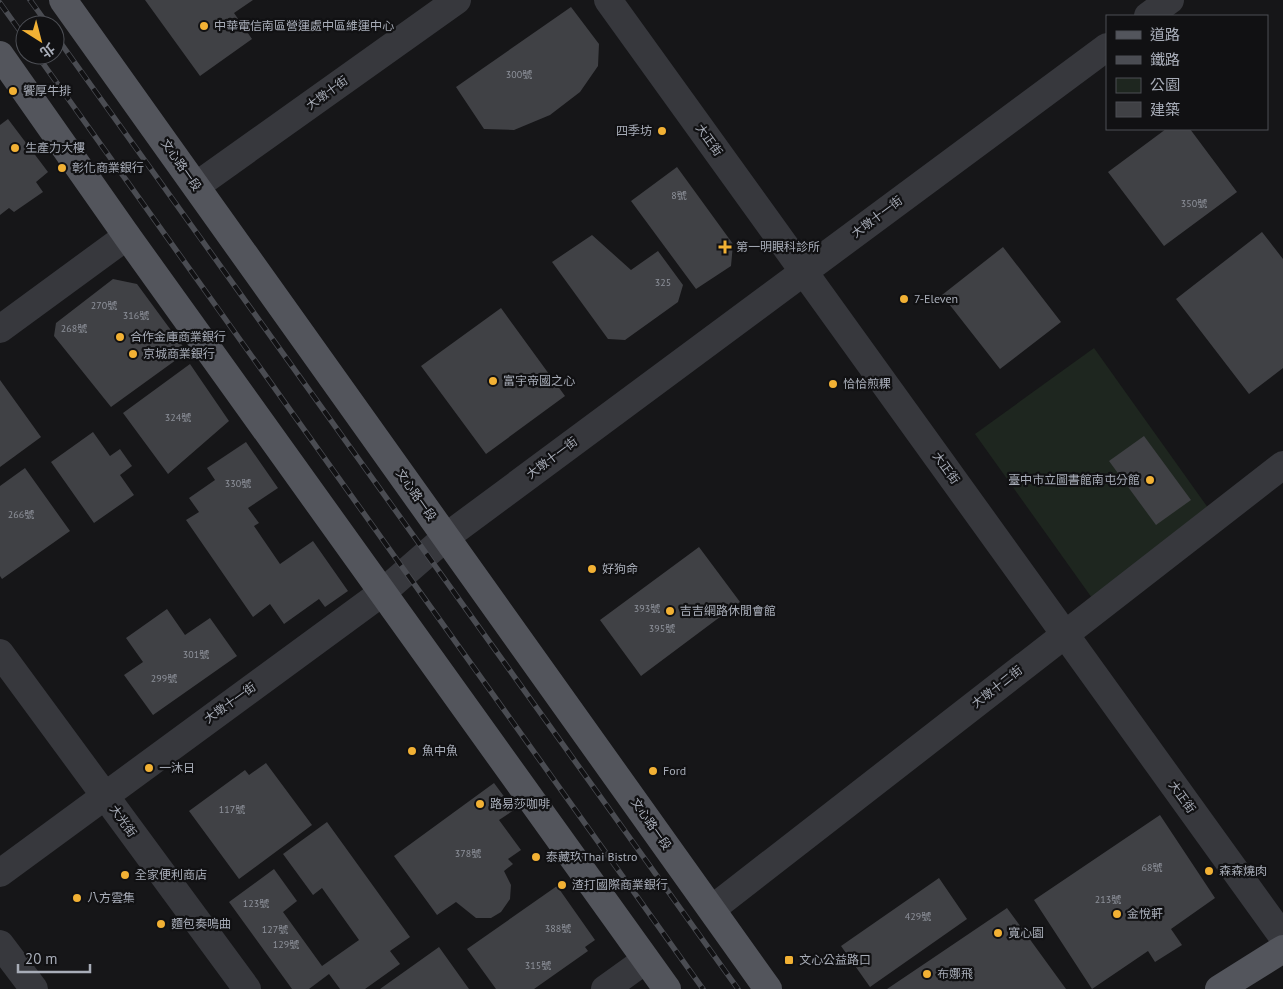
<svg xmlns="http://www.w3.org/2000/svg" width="1283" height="989" font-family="'PT Sans','Noto Sans TC',sans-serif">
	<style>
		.green { fill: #1e261f }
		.building { fill: #404145 }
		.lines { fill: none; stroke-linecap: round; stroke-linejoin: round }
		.minor { stroke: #37383d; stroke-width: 28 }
		.major { stroke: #53555c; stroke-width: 28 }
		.rail-casing { stroke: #4a4c52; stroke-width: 5.5 }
		.rail { stroke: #111113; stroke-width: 4; stroke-dasharray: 11; stroke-linecap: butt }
		.poi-dot { fill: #f2b134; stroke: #111113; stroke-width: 2 }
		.labels { text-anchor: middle; stroke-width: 4.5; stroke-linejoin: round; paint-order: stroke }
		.number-label { font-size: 10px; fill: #8e929b }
		.poi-label { font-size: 12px; fill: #a8adb8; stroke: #111113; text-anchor: start }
		.street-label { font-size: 12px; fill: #a8adb8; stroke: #111113 }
	</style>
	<rect width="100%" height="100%" fill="#161618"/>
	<path class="green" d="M1094 348 1211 512 1092 598 975 434Z"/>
	<path class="building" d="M145 0H253L234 13 252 39 200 76Z
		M571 7 599 44 598 66 580 92 550 115 514 130 484 129 456 87Z
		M8 119 48 172 36 182 43 192 14 212 9 208 0 215V125Z
		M1166 129H1190L1237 192 1164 246 1108 172Z
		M677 167 733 244 731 266 696 289 631 201Z
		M1262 232 1283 259V368L1249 394 1176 299Z
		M592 235 631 270 658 251 683 285 678 302 625 340 608 339 552 262Z
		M1003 247 1061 322 1000 369 942 295Z
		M113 279 137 284 187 352 111 407 54 336 56 323Z
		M501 308 565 396 486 454 421 366Z
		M190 364 229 421 168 474 123 413Z
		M0 380 41 437 0 467Z
		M93 432 110 456 120 449 132 466 120 475 134 495 94 523 51 462Z
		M1144 436 1191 500 1156 525 1109 461Z
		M246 442 278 488 248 508 259 523 254 526 280 564 313 541 348 591 325 607 319 599 284 624 270 604 253 617 186 520 199 512 189 498 215 480 207 468Z
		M25 468 70 531 2 579 0 576V486Z
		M699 547 740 602 641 676 600 620Z
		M167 609 185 635 210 618 237 656 153 715 124 675 143 662 126 638Z
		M266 763 312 825 239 879 189 811 245 770 249 775Z
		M494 783 514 810 499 820 521 850 508 859 513 864 504 871 511 885 510 899 501 912 491 918H476L456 902 437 915 394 856Z
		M1160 815 1215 898 1171 929 1182 945 1155 962 1148 951 1092 989 1034 900Z
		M327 822 410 937 390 951 400 964 365 989H340L329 974 309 989H292L229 902 274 869 297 901 283 912 322 966 359 940 322 888 313 895 283 854Z
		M939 878 967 919 870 987 841 946Z
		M557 886 595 940 585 947 588 951 534 989H496L467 949Z
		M1007 908 1066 989H887L933 958Z
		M439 947 469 989H380Z"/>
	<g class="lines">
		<path class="minor" d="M608 0 1283 937
			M1148 16 1170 0
			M196 186 457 0
			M0 329 127 236
			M0 653 247 989
			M0 873 383 592 446 537 1107 47
			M712 909 1283 465
			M0 944 34 989
			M605 989 644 961"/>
		<path class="major" d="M63 0 768 989
			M0 55 127 236 667 989
			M1219 989 1283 949"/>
		<g class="rail-casing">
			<path id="rail" d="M30 0 48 25
				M0 3 25 38
				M55 35 738 989
				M37 55 703 989"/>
		</g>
		<use href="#rail" class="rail"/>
	</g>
	<g class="poi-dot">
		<circle cx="204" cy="26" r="5"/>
		<circle cx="13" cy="91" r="5"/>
		<circle cx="662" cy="131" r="5"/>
		<circle cx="15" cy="148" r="5"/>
		<circle cx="62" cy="168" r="5"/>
		<path d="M722.5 239.5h5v5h5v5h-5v5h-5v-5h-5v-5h5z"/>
		<circle cx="904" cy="299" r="5"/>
		<circle cx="120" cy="337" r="5"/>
		<circle cx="133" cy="354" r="5"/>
		<circle cx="493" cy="381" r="5"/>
		<circle cx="833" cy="384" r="5"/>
		<circle cx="1150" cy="480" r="5"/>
		<circle cx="592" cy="569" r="5"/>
		<circle cx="670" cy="611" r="5"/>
		<circle cx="412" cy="751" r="5"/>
		<circle cx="149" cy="768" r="5"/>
		<circle cx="653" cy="771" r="5"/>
		<circle cx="480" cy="804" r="5"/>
		<circle cx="536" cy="857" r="5"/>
		<circle cx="1209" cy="871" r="5"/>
		<circle cx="125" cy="875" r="5"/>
		<circle cx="562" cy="885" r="5"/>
		<circle cx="77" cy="898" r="5"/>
		<circle cx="1117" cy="914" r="5"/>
		<circle cx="161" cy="924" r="5"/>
		<circle cx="998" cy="933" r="5"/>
		<rect x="784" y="955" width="10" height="10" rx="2.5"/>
		<circle cx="927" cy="974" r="5"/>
	</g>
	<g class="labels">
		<g class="number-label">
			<text x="519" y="78">300號</text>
			<text x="679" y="199">8號</text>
			<text x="1194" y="207">350號</text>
			<text x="663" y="286">325</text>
			<text x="104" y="309">270號</text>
			<text x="136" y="319">316號</text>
			<text x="74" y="332">268號</text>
			<text x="178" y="421">324號</text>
			<text x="238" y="487">330號</text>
			<text x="21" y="518">266號</text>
			<text x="647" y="612">393號</text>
			<text x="662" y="632">395號</text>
			<text x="196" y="658">301號</text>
			<text x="164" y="682">299號</text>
			<text x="232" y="813">117號</text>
			<text x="468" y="857">378號</text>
			<text x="1152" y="871">68號</text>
			<text x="1108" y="903">213號</text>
			<text x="256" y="907">123號</text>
			<text x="918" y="920">429號</text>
			<text x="558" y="932">388號</text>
			<text x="275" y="933">127號</text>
			<text x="286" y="948">129號</text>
			<text x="538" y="969">315號</text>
		</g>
		<g class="poi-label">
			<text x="214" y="30">中華電信南區營運處中區維運中心</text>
			<text x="23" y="95">饗厚牛排</text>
			<text x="652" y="135" text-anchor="end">四季坊</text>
			<text x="25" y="152">生產力大樓</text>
			<text x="72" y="172">彰化商業銀行</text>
			<text x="736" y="251">第一明眼科診所</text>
			<text x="914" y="303">7-Eleven</text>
			<text x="130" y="341">合作金庫商業銀行</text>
			<text x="143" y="358">京城商業銀行</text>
			<text x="503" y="385">富宇帝國之心</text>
			<text x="843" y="388">恰恰煎粿</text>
			<text x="1140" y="484" text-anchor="end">臺中市立圖書館南屯分館</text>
			<text x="602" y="573">好狗命</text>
			<text x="680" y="615">吉吉網路休閒會館</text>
			<text x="422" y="755">魚中魚</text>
			<text x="159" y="772">一沐日</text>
			<text x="663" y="775">Ford</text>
			<text x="490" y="808">路易莎咖啡</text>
			<text x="546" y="861">泰藏玖Thai Bistro</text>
			<text x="1219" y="875">森森燒肉</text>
			<text x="135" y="879">全家便利商店</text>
			<text x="572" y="889">渣打國際商業銀行</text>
			<text x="87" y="902">八方雲集</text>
			<text x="1127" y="918">金悅軒</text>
			<text x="171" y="928">麵包奏鳴曲</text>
			<text x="1008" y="937">寬心園</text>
			<text x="799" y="964">文心公益路口</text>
			<text x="937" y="978">布娜飛</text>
		</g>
		<g class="street-label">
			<text transform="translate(327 93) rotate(-36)" y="4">大墩十街</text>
			<text transform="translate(709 140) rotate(54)" y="4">大正街</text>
			<text transform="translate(181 165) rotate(55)" y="4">文心路一段</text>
			<text transform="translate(877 217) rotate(-37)" y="4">大墩十一街</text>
			<text transform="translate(552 458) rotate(-37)" y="4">大墩十一街</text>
			<text transform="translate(946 468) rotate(54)" y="4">大正街</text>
			<text transform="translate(416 495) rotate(55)" y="4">文心路一段</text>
			<text transform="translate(997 687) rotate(-38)" y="4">大墩十二街</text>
			<text transform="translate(230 703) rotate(-36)" y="4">大墩十一街</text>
			<text transform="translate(1182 797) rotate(54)" y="4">大正街</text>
			<text transform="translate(123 821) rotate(54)" y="4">大光街</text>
			<text transform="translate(651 824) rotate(55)" y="4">文心路一段</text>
		</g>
	</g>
	<rect x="1106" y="15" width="162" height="115" fill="#111113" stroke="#4d4f55"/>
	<rect x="1116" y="31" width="25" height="8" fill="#53555c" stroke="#4d4f55"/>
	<text x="1150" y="40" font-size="15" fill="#a8adb8">道路</text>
	<rect x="1116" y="56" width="25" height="8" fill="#4a4c52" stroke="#4d4f55"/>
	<text x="1150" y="65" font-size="15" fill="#a8adb8">鐵路</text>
	<rect x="1116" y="78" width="25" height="15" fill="#1e261f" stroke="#4d4f55"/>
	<text x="1150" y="90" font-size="15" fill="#a8adb8">公園</text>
	<rect x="1116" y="102" width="25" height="15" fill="#404145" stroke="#4d4f55"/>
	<text x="1150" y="115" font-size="15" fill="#a8adb8">建築</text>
	<g transform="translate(40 40) rotate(144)"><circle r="24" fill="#111113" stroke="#4d4f55"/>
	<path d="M0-4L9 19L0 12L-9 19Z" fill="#f2b134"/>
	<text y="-8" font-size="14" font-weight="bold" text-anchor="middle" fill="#a8adb8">北</text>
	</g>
	<path d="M18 964v8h72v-8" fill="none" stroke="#a8adb8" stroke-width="2.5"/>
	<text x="25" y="964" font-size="15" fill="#a8adb8" stroke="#111113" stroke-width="4" paint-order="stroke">20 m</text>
</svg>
